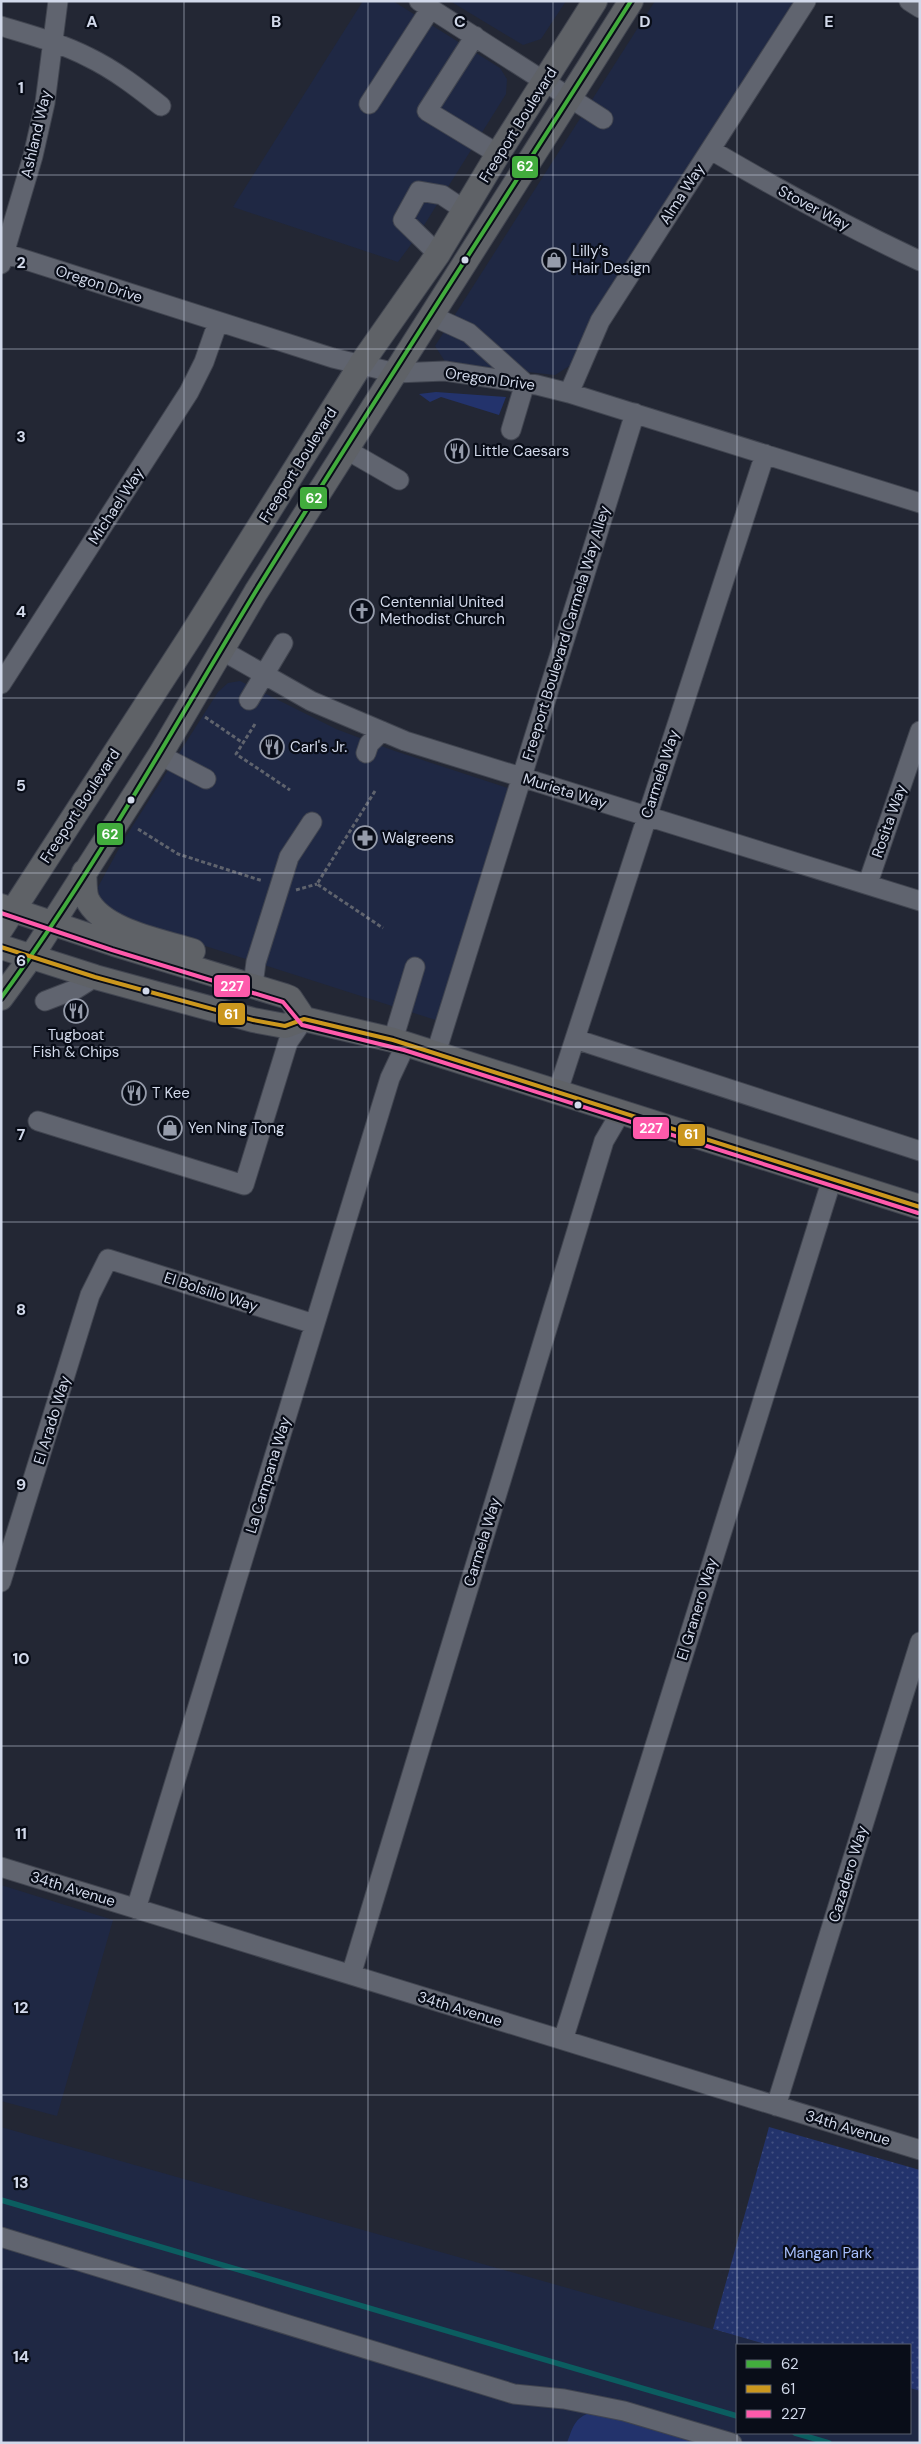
<svg xmlns="http://www.w3.org/2000/svg" width="921" height="2444" font-family="'DM Sans',sans-serif">
	<style>
		.built { fill: #1f2844 }
		.grass { fill: #23336c }
		.park { fill: url(#park-dots) }
		.lines { fill: none; stroke-linecap: round; stroke-linejoin: round }
		.stream { stroke: #0b5d60; stroke-width: 5.5 }
		.minor-casing { stroke: #414550; stroke-width: 21 }
		.major-casing { stroke: #414550; stroke-width: 26 }
		.path { stroke: #5f636d; stroke-width: 3; stroke-dasharray: 4 2.5; stroke-linecap: butt }
		.minor { stroke: #60646f; stroke-width: 19 }
		.major { stroke: #5f6267; stroke-width: 24 }
		.bus-1-casing { stroke: #090d18; stroke-width: 8 }
		.bus-2-casing { stroke: #090d18; stroke-width: 8 }
		.bus-3-casing { stroke: #090d18; stroke-width: 8 }
		.bus-1 { stroke: #42ac3d; stroke-width: 4 }
		.bus-2 { stroke: #cb971e; stroke-width: 4 }
		.bus-3 { stroke: #fe5aab; stroke-width: 4 }
		.grid { fill: none; stroke: #d2d9ea; stroke-width: 1; stroke-opacity: 0.55 }
		.bus-dot { fill: #d2d9ea; stroke: #090d18; stroke-width: 2 }
		.labels { text-anchor: middle; stroke-width: 4.5; stroke-linejoin: round; paint-order: stroke }
		.street-label { font-size: 15px; fill: #d2d9ea; stroke: #090d18 }
		.poi-label { font-size: 15px; fill: #d2d9ea; stroke: #090d18; text-anchor: start }
		.park-label { font-size: 15px; fill: #a7bffd; stroke: #090d18 }
		.grid-label { font-size: 16px; text-anchor: middle; font-weight: bold; fill: #d2d9ea; stroke: #090d18; stroke-width: 4.5; stroke-linejoin: round; paint-order: stroke }
		.line-badge { stroke: #090d18; stroke-width: 2 }
		.badge-label { font-size: 14px; text-anchor: middle; font-weight: bold; fill: #fff }
	</style>
	<defs>
		<pattern id="park-dots" width="8" height="8" patternUnits="userSpaceOnUse" patternTransform="scale(1.25)"><rect width="8" height="8" fill="#23336c"/><path d="M2 2h.1M6 6h.1" fill="none" stroke="#425081" stroke-width="1.8" stroke-linecap="round"/></pattern>
	</defs>
	<rect width="100%" height="100%" fill="#232734"/>
	<path class="built" d="M363 1H393L500 68 507 79 506 94 418 235 398 262 233 207Z
		M450 1H566L541 39 523 45Z
		M655 1H795L571 365 555 375 446 363 435 346Z
		M240 681 336 729 392 750 517 791 445 1023 121 919 100 902 98 887 123 841 218 692 228 683Z
		M1 1885 113 1920 57 2116 1 2101Z
		M1 2127 768 2345H737V2433H910V2388L920 2391V2443H1Z"/>
	<path class="grass" d="M436 392 506 397 499 415 441 397 430 402 419 394Z
		M595 2411 708 2443H567C574 2424 575 2417 595 2411Z"/>
	<path class="park" d="M769 2127 920 2170V2391L910 2388V2345H768L713 2329Z"/>
	<g class="lines">
		<path class="stream" d="M1 2200 737 2416
			M795 2433 829 2443"/>
		<g class="minor-casing">
			<path id="minor" d="M419 1 603 119
				M909 1 920 8
				M1 26C30 35 61 43 88 57 115 70 138 88 161 106
				M475 36 427 111 498 154
				M369 104 431 8
				M711 150C779 190 848 227 920 261
				M1 252 333 358 396 373 445 371 537 385 569 393 920 503
				M438 254 403 220 419 191 442 195 466 211
				M1 264 33 156 45 103 58 1
				M432 316 469 333 525 383 511 430
				M569 393 600 321 806 1
				M347 450 399 480
				M223 651 311 701 405 741 920 901
				M1 684 189 392 204 362 218 322
				M249 700 283 643
				M366 753 369 744 382 731
				M160 755 206 779
				M868 883 920 731
				M253 985 256 962 289 857 312 822
				M45 1001 76 989 95 977
				M575 1039 920 1151
				M393 1040 415 967
				M436 1053 635 413
				M557 1094 765 454
				M38 1121 244 1185 288 1042 304 1019
				M1 1582 90 1295 108 1259 314 1324
				M1 1867 920 2150
				M136 1909 390 1078 406 1044
				M351 1975 604 1141 621 1112
				M563 2040 832 1179
				M776 2106 920 1642
				M1 2237 514 2394 564 2399 624 2411 732 2443"/>
		</g>
		<g class="major-casing">
			<path id="major" d="M84 872C85 880 84 892 87 899 102 931 162 941 193 951
				M1 906 114 944 285 996 290 998 304 1019
				M1 929 190 637 361 364 438 254 498 154 595 1
				M1 947 95 977 253 1020 285 1026 304 1019 393 1040 920 1207
				M1 998 31 957 160 755 256 592 631 1"/>
		</g>
		<path class="path" d="M205 717 243 743
			M255 724 236 754 290 790
			M375 791 317 884 383 928
			M138 829 178 854 263 881
			M296 890 317 884"/>
		<use href="#minor" class="minor"/>
		<use href="#major" class="major"/>
		<g class="bus-1-casing">
			<path id="bus-1" d="M1 998C96 868 173 728 256 591 378 393 506 198 631 1"/>
		</g>
		<g class="bus-2-casing">
			<path id="bus-2" d="M1 947 95 977 253 1020 285 1026 304 1019 393 1040 920 1207"/>
		</g>
		<g class="bus-3-casing">
			<path id="bus-3" d="M1 913 112 950 283 1002 302 1025 404 1050 918 1213"/>
		</g>
		<use href="#bus-1" class="bus-1"/>
		<use href="#bus-2" class="bus-2"/>
		<use href="#bus-3" class="bus-3"/>
	</g>
	<path class="grid" d="M184 1V2443M368 1V2443M553 1V2443M737 1V2443M1 175H920M1 349H920M1 524H920M1 698H920M1 873H920M1 1047H920M1 1222H920M1 1397H920M1 1571H920M1 1746H920M1 1920H920M1 2095H920M1 2269H920"/>
	<defs>
		<g id="shop-ring" transform="scale(1.25)"><circle r="9.5" fill="#090d18" stroke="#959baa" stroke-width="1.5"/><path d="M-5-2.5h2.3a2.7 3.5 0 0 1 5.4 0H5L5.5 6h-11ZM-1.5-2.5h3a1.5 2.3 0 0 0-3 0Z" fill="#959baa"/></g>
		<g id="restaurant-ring" transform="scale(1.25)"><circle r="9.5" fill="#090d18" stroke="#959baa" stroke-width="1.5"/><path d="M-5-6h1v4h1v-4h1v4h1v-4h1v5L-1.5 .5V6h-2V.5L-5-1ZM5-6V6H3V1.5H1.5Q1.5-4 5-6Z" fill="#959baa"/></g>
		<g id="church-ring" transform="scale(1.25)"><circle r="9.5" fill="#090d18" stroke="#959baa" stroke-width="1.5"/><path d="M-1.2-6h2.4v3.5h3.3v2.4h-3.3V6h-2.4V-.1h-3.3v-2.4h3.3Z" fill="#959baa"/></g>
		<g id="pharmacy-ring" transform="scale(1.25)"><circle r="9.5" fill="#090d18" stroke="#959baa" stroke-width="1.5"/><path d="M-2-6h4v4h4v4h-4v4h-4v-4h-4v-4h4Z" fill="#959baa"/></g>
	</defs>
	<g fill-rule="evenodd">
		<use href="#shop-ring" x="554" y="260"/>
		<use href="#restaurant-ring" x="457" y="451"/>
		<use href="#church-ring" x="362" y="611"/>
		<use href="#restaurant-ring" x="272" y="747"/>
		<use href="#pharmacy-ring" x="365" y="838"/>
		<use href="#restaurant-ring" x="76" y="1011"/>
		<use href="#restaurant-ring" x="134" y="1093"/>
		<use href="#shop-ring" x="170" y="1128"/>
	</g>
	<g class="bus-dot">
		<circle cx="465" cy="260" r="4.5"/>
		<circle cx="131" cy="800" r="4.5"/>
		<circle cx="146" cy="991" r="4.5"/>
		<circle cx="578" cy="1105" r="4.5"/>
	</g>
	<g class="labels">
		<g class="street-label">
			<text transform="translate(518 125) rotate(-58)" y="5">Freeport Boulevard</text>
			<text transform="translate(36 134) rotate(-77)" y="5">Ashland Way</text>
			<text transform="translate(682 194) rotate(-57)" y="5">Alma Way</text>
			<text transform="translate(814 208) rotate(28)" y="5">Stover Way</text>
			<text transform="translate(99 284) rotate(18)" y="5">Oregon Drive</text>
			<text transform="translate(490 379) rotate(8)" y="5">Oregon Drive</text>
			<text transform="translate(298 465) rotate(-58)" y="5">Freeport Boulevard</text>
			<text transform="translate(116 506) rotate(-57)" y="5">Michael Way</text>
			<text transform="translate(566 633) rotate(-73)" y="5">Freeport Boulevard Carmela Way Alley</text>
			<text transform="translate(660 774) rotate(-72)" y="5">Carmela Way</text>
			<text transform="translate(565 791) rotate(17)" y="5">Murieta Way</text>
			<text transform="translate(80 806) rotate(-57)" y="5">Freeport Boulevard</text>
			<text transform="translate(889 821) rotate(-71)" y="5">Rosita Way</text>
			<text transform="translate(211 1292) rotate(18)" y="5">El Bolsillo Way</text>
			<text transform="translate(52 1420) rotate(-73)" y="5">El Arado Way</text>
			<text transform="translate(268 1475) rotate(-73)" y="5">La Campana Way</text>
			<text transform="translate(482 1542) rotate(-73)" y="5">Carmela Way</text>
			<text transform="translate(697 1609) rotate(-73)" y="5">El Granero Way</text>
			<text transform="translate(848 1874) rotate(-73)" y="5">Cazadero Way</text>
			<text transform="translate(73 1889) rotate(17)" y="5">34th Avenue</text>
			<text transform="translate(460 2009) rotate(17)" y="5">34th Avenue</text>
			<text transform="translate(848 2128) rotate(17)" y="5">34th Avenue</text>
		</g>
		<g class="poi-label">
			<text x="572" y="256">Lilly’s<tspan x="572" dy="17">Hair Design</tspan></text>
			<text x="474" y="456">Little Caesars</text>
			<text x="380" y="607">Centennial United<tspan x="380" dy="17">Methodist Church</tspan></text>
			<text x="290" y="752">Carl's Jr.</text>
			<text x="382" y="843">Walgreens</text>
			<text x="76" y="1040" text-anchor="middle">Tugboat<tspan x="76" dy="17">Fish &amp; Chips</tspan></text>
			<text x="152" y="1098">T Kee</text>
			<text x="188" y="1133">Yen Ning Tong</text>
		</g>
		<g class="park-label">
			<text x="828" y="2258">Mangan Park</text>
		</g>
	</g>
	<g class="grid-label">
		<text x="92" y="27">A</text>
		<text x="276" y="27">B</text>
		<text x="460" y="27">C</text>
		<text x="645" y="27">D</text>
		<text x="829" y="27">E</text>
		<text x="21" y="93">1</text>
		<text x="21" y="268">2</text>
		<text x="21" y="442">3</text>
		<text x="21" y="617">4</text>
		<text x="21" y="791">5</text>
		<text x="21" y="966">6</text>
		<text x="21" y="1140">7</text>
		<text x="21" y="1315">8</text>
		<text x="21" y="1490">9</text>
		<text x="21" y="1664">10</text>
		<text x="21" y="1839">11</text>
		<text x="21" y="2013">12</text>
		<text x="21" y="2188">13</text>
		<text x="21" y="2362">14</text>
	</g>
	<g class="line-badge">
		<rect x="511" y="155" width="28" height="24" rx="5" fill="#42ac3d"/>
		<rect x="299" y="486" width="29" height="24" rx="5" fill="#42ac3d"/>
		<rect x="96" y="822" width="28" height="24" rx="5" fill="#42ac3d"/>
		<rect x="213" y="974" width="38" height="24" rx="5" fill="#fe5aab"/>
		<rect x="217" y="1002" width="29" height="24" rx="5" fill="#cb971e"/>
		<rect x="632" y="1116" width="38" height="24" rx="5" fill="#fe5aab"/>
		<rect x="677" y="1123" width="29" height="24" rx="5" fill="#cb971e"/>
	</g>
	<g class="badge-label">
		<text x="525" y="171">62</text>
		<text x="314" y="503">62</text>
		<text x="110" y="839">62</text>
		<text x="232" y="991">227</text>
		<text x="231" y="1019">61</text>
		<text x="651" y="1133">227</text>
		<text x="691" y="1139">61</text>
	</g>
	<rect width="921" height="2444" fill="none" stroke="#d2d9ea" stroke-width="5"/>
	<rect x="736" y="2344" width="175" height="90" fill="#090d18" stroke="#595f6c"/>
	<rect x="746" y="2360" width="25" height="8" fill="#42ac3d" stroke="#595f6c"/>
	<text x="781" y="2369" font-size="15" fill="#d2d9ea">62</text>
	<rect x="746" y="2385" width="25" height="8" fill="#cb971e" stroke="#595f6c"/>
	<text x="781" y="2394" font-size="15" fill="#d2d9ea">61</text>
	<rect x="746" y="2410" width="25" height="8" fill="#fe5aab" stroke="#595f6c"/>
	<text x="781" y="2419" font-size="15" fill="#d2d9ea">227</text>
</svg>
